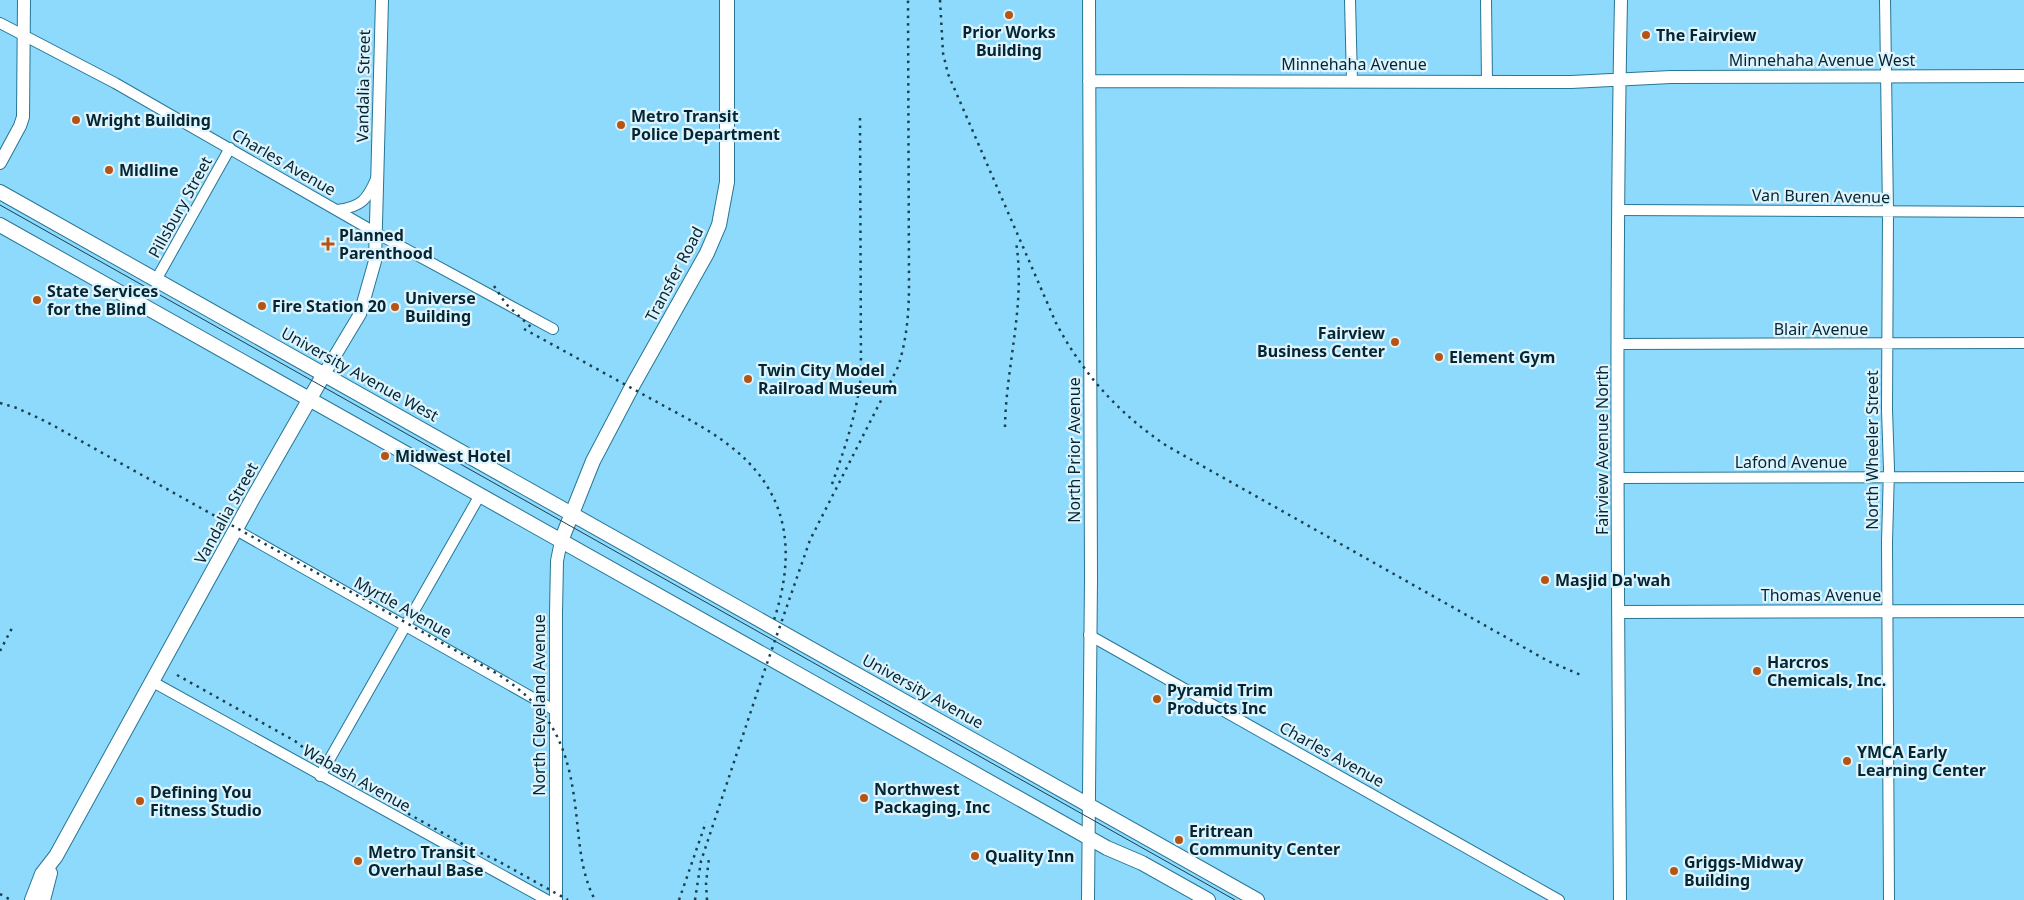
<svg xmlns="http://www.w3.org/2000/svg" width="2024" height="900" font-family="'Noto Sans',sans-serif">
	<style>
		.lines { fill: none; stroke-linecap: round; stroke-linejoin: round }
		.minor-casing { stroke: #277695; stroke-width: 12 }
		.tertiary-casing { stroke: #277695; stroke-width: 14 }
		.secondary-casing { stroke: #277695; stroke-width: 16 }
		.minor { stroke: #fff; stroke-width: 10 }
		.tertiary { stroke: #fff; stroke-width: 12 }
		.secondary { stroke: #fff; stroke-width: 14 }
		.tram { stroke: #194050; stroke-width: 1 }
		.rail { stroke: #194050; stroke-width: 2.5; stroke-dasharray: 2.5 5; stroke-linecap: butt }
		.poi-dot { fill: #b65513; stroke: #ddf3fd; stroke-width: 2 }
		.labels { text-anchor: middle; stroke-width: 4.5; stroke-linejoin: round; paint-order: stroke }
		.poi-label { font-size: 16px; font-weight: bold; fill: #042532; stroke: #ddf3fd; text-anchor: start }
		.street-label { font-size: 16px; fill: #042532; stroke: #ddf3fd }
	</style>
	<rect width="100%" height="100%" fill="#8edafc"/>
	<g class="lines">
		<g class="minor-casing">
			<path id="minor" d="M1350 0 1352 81
				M1486 0 1487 81
				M1885 0 1888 212 1887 410 1889 469 1887 542 1889 900
				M0 23 115 83 378 234 553 329
				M337 210C361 207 367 200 376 179
				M1618 210 2024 212
				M156 280 230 148
				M1618 344 2024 343
				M1618 478 2024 477
				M236 530 556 711
				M1089 635 1559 900
				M153 682 547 900
				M320 776 480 495"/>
		</g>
		<g class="tertiary-casing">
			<path id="tertiary" d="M1089 81 1571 82 1671 77 2024 76
				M0 163 20 126 23 117 24 0
				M324 374 360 314 375 261 382 0
				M1619 612 2024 611
				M556 900V613L557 561 561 541
				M1088 900 1091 579 1089 0
				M1620 900C1618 600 1615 300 1621 0"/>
		</g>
		<g class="secondary-casing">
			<path id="secondary" d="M0 192 1257 900
				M0 225 1107 848 1142 863 1208 900
				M561 541 593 461 634 383 707 253 719 225 727 182V0
				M32 900 42 874 56 856 253 498 324 374
				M43 900 50 873"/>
		</g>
		<use href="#minor" class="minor"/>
		<use href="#tertiary" class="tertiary"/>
		<use href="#secondary" class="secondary"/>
		<path class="tram" d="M0 205 1235 900"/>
		<path class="rail" d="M940 0 943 53 948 74 1056 323C1083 374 1119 414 1167 446L1548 661 1581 675
			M494 286 506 304 534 330
			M524 329C568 353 613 378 657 402 680 415 705 427 726 443 790 490 797 552 773 623
			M0 403 17 408 47 422 496 673C557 712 570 752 577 821 580 849 582 875 595 900
			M1005 427C1006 365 1026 304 1016 242
			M832 484C845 448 857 413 861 375L860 113
			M0 651 12 628
			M177 675 295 741 337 774 468 847 498 861 568 900
			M0 894 11 900
			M679 900 706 822
			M695 900 701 861 764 672 810 540 898 367C907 339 909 312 909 283L908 0
			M707 900 706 883 709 858"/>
	</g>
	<g class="poi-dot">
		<circle cx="1009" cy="15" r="5"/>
		<circle cx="1646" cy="35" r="5"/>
		<circle cx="76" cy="120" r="5"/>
		<circle cx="621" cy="125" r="5"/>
		<circle cx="109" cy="170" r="5"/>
		<path d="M325.5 236.5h5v5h5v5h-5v5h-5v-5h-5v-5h5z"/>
		<circle cx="37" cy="300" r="5"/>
		<circle cx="262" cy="306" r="5"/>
		<circle cx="395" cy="307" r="5"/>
		<circle cx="1395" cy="342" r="5"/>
		<circle cx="1439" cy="357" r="5"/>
		<circle cx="748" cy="379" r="5"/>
		<circle cx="385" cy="456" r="5"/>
		<circle cx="1545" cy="580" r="5"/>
		<circle cx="1757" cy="671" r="5"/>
		<circle cx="1157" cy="699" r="5"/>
		<circle cx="1847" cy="761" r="5"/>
		<circle cx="864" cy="798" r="5"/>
		<circle cx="140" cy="801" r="5"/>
		<circle cx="1179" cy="840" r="5"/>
		<circle cx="975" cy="856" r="5"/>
		<circle cx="358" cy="861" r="5"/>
		<circle cx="1674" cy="871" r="5"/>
	</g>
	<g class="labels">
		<g class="poi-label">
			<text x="1009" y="38" text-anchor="middle">Prior Works<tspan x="1009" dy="18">Building</tspan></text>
			<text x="1656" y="41">The Fairview</text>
			<text x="631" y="122">Metro Transit<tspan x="631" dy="18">Police Department</tspan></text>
			<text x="86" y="126">Wright Building</text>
			<text x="119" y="176">Midline</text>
			<text x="339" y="241">Planned<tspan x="339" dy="18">Parenthood</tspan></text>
			<text x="47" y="297">State Services<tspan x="47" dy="18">for the Blind</tspan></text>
			<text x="405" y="304">Universe<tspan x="405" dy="18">Building</tspan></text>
			<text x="272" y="312">Fire Station 20</text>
			<text x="1385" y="339" text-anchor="end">Fairview<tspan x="1385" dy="18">Business Center</tspan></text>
			<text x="1449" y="363">Element Gym</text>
			<text x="758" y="376">Twin City Model<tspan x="758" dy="18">Railroad Museum</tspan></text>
			<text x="395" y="462">Midwest Hotel</text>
			<text x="1555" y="586">Masjid Da'wah</text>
			<text x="1767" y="668">Harcros<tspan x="1767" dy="18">Chemicals, Inc.</tspan></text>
			<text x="1167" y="696">Pyramid Trim<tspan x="1167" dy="18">Products Inc</tspan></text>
			<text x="1857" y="758">YMCA Early<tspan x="1857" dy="18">Learning Center</tspan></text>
			<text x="874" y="795">Northwest<tspan x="874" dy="18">Packaging, Inc</tspan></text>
			<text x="150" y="798">Defining You<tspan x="150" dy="18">Fitness Studio</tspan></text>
			<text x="1189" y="837">Eritrean<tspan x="1189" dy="18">Community Center</tspan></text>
			<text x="368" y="858">Metro Transit<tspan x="368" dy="18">Overhaul Base</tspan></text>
			<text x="985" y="862">Quality Inn</text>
			<text x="1684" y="868">Griggs-Midway<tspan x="1684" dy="18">Building</tspan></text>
		</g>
		<g class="street-label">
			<text x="1822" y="66">Minnehaha Avenue West</text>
			<text x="1354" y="70">Minnehaha Avenue</text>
			<text transform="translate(363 86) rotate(-89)" y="6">Vandalia Street</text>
			<text transform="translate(284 162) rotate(30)" y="6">Charles Avenue</text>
			<text transform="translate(1821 196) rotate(1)" y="6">Van Buren Avenue</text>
			<text transform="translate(180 207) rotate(-61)" y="6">Pillsbury Street</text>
			<text transform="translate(674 274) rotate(-62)" y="6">Transfer Road</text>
			<text x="1821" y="335">Blair Avenue</text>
			<text transform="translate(360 374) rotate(29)" y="6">University Avenue West</text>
			<text transform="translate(1074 450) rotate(-90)" y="6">North Prior Avenue</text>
			<text transform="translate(1602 450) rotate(-90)" y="6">Fairview Avenue North</text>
			<text transform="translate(1872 450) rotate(-90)" y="6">North Wheeler Street</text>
			<text x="1791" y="468">Lafond Avenue</text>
			<text transform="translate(226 513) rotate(-61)" y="6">Vandalia Street</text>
			<text x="1821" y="601">Thomas Avenue</text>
			<text transform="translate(403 607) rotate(29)" y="6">Myrtle Avenue</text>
			<text transform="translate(923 691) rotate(29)" y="6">University Avenue</text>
			<text transform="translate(539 705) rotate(-90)" y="6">North Cleveland Avenue</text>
			<text transform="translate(1332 754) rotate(29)" y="6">Charles Avenue</text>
			<text transform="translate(357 778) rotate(29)" y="6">Wabash Avenue</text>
		</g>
	</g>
</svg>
